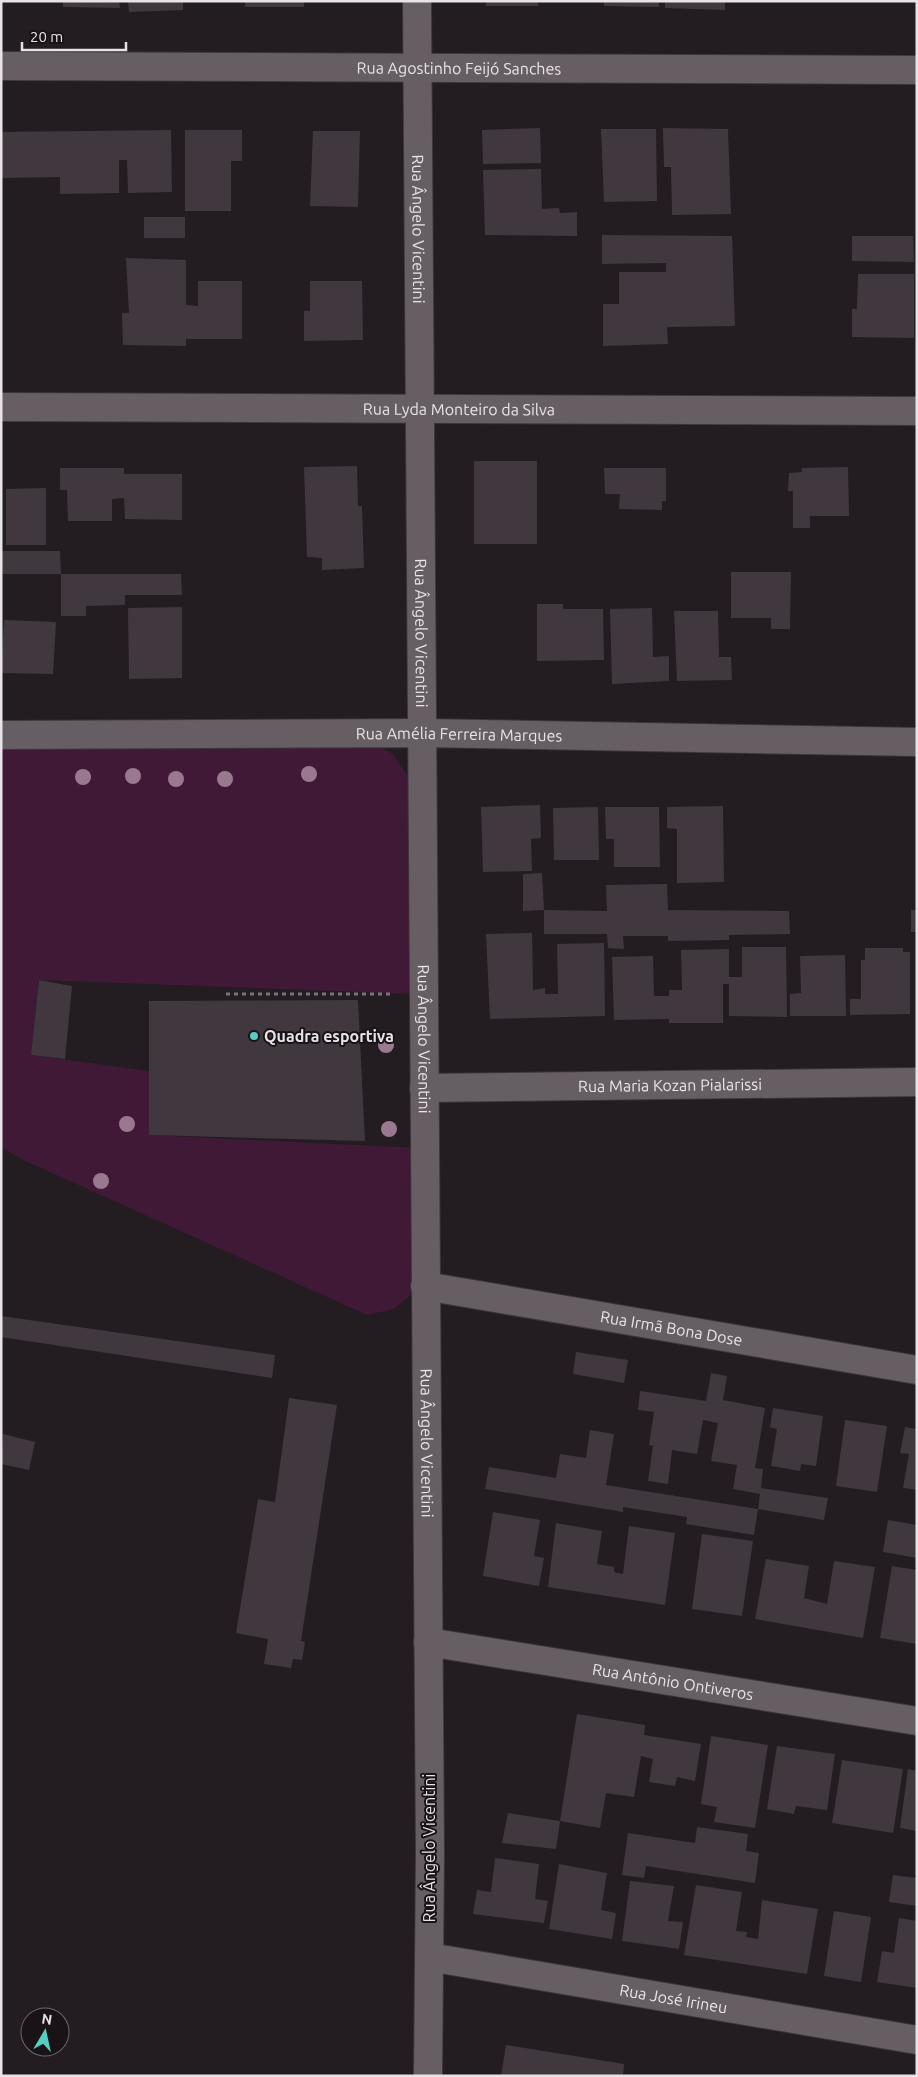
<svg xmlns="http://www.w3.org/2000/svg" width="918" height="2077" font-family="Ubuntu,sans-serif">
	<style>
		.green { fill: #401937 }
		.building { fill: #40383e }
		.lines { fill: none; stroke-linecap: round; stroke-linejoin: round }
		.minor-casing { stroke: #3c373b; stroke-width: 30 }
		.path { stroke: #7b7479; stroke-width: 3; stroke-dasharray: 4 4; stroke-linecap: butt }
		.minor { stroke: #675e64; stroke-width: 28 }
		.tree { fill: #9a7890 }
		.poi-dot { fill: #56cec2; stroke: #191317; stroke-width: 2 }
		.labels { text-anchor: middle; stroke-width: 4; stroke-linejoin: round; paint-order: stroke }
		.street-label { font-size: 16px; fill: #e8e3e7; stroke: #191317 }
		.poi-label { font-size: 16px; font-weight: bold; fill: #e8e3e7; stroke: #191317; text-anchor: start }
	</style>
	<rect width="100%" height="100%" fill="#231c21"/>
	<path class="green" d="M368 741 393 754 407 775 412 808 413 994 39 980 31 1055 149 1071V1135L417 1148 419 1288 394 1309 367 1315 21 1159 1 1147V744Z"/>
	<path class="building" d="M63 1H119L120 8 63 7Z
		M128 1H183V10L129 12Z
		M245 1H304V7H245Z
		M486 1H538V6H486Z
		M604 1H659V7L604 6Z
		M665 1H725V10L665 8Z
		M540 128 541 163 483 164 482 130Z
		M663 128 728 129 731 214 672 215 671 167H664Z
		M601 129H656L657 201 604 202Z
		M171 130 172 192 128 193 127 160H119V193L60 194V177L1 178V132Z
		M185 130H242V161H231V211H185Z
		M313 131H360L358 207 310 206Z
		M541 169 542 209 559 208 560 213 577 212V236L485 235 483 170Z
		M144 217H185V238H144Z
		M602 235 732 236 735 326 667 327 668 344 603 346V304H619V272H666V263L602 264Z
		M852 236H913L914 262 852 261Z
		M126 258 186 260V305L198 306V281H242V339H186V346L123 345 122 313H129Z
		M858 274H914V338L852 337V309H857Z
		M310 281H362L363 340 304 341V311H310Z
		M474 461H537V544H474Z
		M357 466 358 506H362L364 568 322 570V558L307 557 304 467Z
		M848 467 849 516H810V528H793V491H788L789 473 802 472V468Z
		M60 468H124V474H182V520L125 519 124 498 112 499V521H68L67 490H60Z
		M604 468H666V501H662V510L619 509 620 494H605Z
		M46 488V545H6V489Z
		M1 551H60L61 574H1Z
		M731 572H791L790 629H771V618H731Z
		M61 574H181L182 595H125V605L86 606V616H61Z
		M537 604H563V609H603L604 660 537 661Z
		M182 607V678L129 679 128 608Z
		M652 608 653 657 669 656V681L612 684 610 609Z
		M674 611H718L719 657H731L732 680 677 681Z
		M4 620 56 622 53 674 1 673Z
		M540 805 541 838 531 839 532 871 483 872 481 807Z
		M723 806 724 882 677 883V829L667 828V807Z
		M598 807 599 860H554L553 808Z
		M605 807H659L660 867H614V839H606Z
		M542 873 544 910 607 911 606 885 667 884 668 910 789 911 790 934 729 935V940L668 941V936H623L624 949 608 948 607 934H544V910L523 911V874Z
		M911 910H917V932H911Z
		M532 933 533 990 545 988V994H558L557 944 604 943 605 1016 490 1019 486 934Z
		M742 947H786L787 1017 729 1016V984H723V1023H669V1019L614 1020 612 957 653 956 654 996H669V990H682L681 950 729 949V977H742Z
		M865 948H903V952H910V1014L850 1015V999H861V960H865Z
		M845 955 846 1016H790V994L801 993 800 956Z
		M39 980 72 986 65 1059 31 1055Z
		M358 1000 365 1141 149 1135V1001Z
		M1 1316 275 1355 272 1378 1 1337Z
		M576 1352 628 1360 624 1383 573 1374Z
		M711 1373 727 1376 723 1400 765 1408 755 1468 763 1469 761 1488 828 1498 824 1520 758 1509 754 1535 686 1524 687 1517 623 1507V1512L485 1489 489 1467 556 1478 560 1454 586 1458 590 1430 614 1434 606 1485 758 1509 760 1494 733 1489 737 1465 711 1461 718 1423 703 1420 697 1454 672 1450 668 1484 648 1481 653 1446 649 1445 654 1412 638 1410 640 1391 706 1401Z
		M289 1398 337 1405 301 1641 305 1642 302 1660 293 1659 291 1668 264 1664 268 1639 236 1633 258 1499 275 1502Z
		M773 1408 823 1416 816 1466 801 1464 800 1471 771 1466 777 1429 770 1427Z
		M845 1420 887 1426 877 1492 836 1486Z
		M905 1427 917 1429V1490L903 1488 909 1454 900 1453Z
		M3 1434 35 1442 29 1470 1 1464Z
		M493 1512 540 1520 534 1556 544 1558 539 1586 483 1576Z
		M888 1520 917 1525V1558L883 1552Z
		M556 1523 602 1531 597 1564 614 1567V1572L623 1574 629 1526 675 1533 665 1605 548 1587Z
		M702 1534 753 1541 742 1616 692 1609Z
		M766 1559 809 1566 804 1598 827 1604 834 1561 875 1567 863 1638 755 1619Z
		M892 1566 917 1570V1644L880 1638Z
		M577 1714 645 1725 644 1735 701 1744 695 1781 677 1777 675 1786 649 1782 653 1759 641 1756 634 1797 606 1793 600 1828 560 1821 556 1849 502 1843 508 1813 560 1821Z
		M711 1736 768 1745 755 1828 714 1822 717 1807 701 1804Z
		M777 1746 835 1754 827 1810 796 1806 794 1814 767 1809Z
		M842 1760 903 1769 893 1833 832 1823Z
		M908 1769 917 1771V1831L900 1828Z
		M697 1827 748 1834 746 1851 759 1853 755 1883 646 1866 644 1878 622 1875 628 1833 695 1843Z
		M495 1858 539 1864 535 1899 548 1901 544 1923 473 1914 477 1890 491 1892Z
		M559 1864 607 1873 601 1910 616 1913 612 1939 549 1929Z
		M893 1875 917 1878V1906L889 1902Z
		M630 1881 674 1886 668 1921 683 1922 679 1949 622 1941Z
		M696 1885 742 1892 736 1931 747 1932 746 1937 758 1939 762 1900 818 1909 807 1974 684 1955Z
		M834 1911 871 1917 861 1982 824 1976Z
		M899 1918 917 1921V1988L877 1982 882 1951 894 1953Z
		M506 2045 624 2064 623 2076H501Z"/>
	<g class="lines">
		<g class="minor-casing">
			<g id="minor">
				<path id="s1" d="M417 1 430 1853 428 2076"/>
				<path id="s2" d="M1 66 917 70"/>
				<path id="s3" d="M1 407 917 411"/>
				<path id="s4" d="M1 735 422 733 917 742"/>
				<path id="s5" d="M424 1088 917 1082"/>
				<path id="s6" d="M425 1286 917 1370"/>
				<path id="s7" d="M428 1642 917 1721"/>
				<path id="s8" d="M429 1957 917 2040"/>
			</g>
		</g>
		<path class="path" d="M226 994H393"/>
		<use href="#minor" class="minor"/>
	</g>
	<g class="tree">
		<circle cx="309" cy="774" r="8"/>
		<circle cx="133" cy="776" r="8"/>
		<circle cx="83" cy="777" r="8"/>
		<circle cx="176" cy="779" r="8"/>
		<circle cx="225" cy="779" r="8"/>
		<circle cx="386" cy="1045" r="8"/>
		<circle cx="127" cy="1124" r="8"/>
		<circle cx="389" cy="1129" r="8"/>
		<circle cx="101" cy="1181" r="8"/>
	</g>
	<circle class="poi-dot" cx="254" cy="1036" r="5"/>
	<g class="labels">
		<g class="street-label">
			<text dy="6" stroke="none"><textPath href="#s2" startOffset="458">Rua Agostinho Feijó Sanches</textPath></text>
			<text dy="6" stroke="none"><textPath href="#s1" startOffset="228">Rua Ângelo Vicentini</textPath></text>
			<text dy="6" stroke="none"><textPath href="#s3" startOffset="458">Rua Lyda Monteiro da Silva</textPath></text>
			<text dy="6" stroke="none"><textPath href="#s1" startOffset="632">Rua Ângelo Vicentini</textPath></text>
			<text dy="6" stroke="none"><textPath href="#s4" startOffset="458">Rua Amélia Ferreira Marques</textPath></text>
			<text dy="6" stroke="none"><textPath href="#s1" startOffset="1038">Rua Ângelo Vicentini</textPath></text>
			<text dy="6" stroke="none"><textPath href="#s5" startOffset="246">Rua Maria Kozan Pialarissi</textPath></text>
			<text dy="6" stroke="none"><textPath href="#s6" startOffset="250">Rua Irmã Bona Dose</textPath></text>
			<text dy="6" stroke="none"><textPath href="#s1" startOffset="1442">Rua Ângelo Vicentini</textPath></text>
			<text dy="6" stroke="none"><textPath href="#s7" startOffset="248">Rua Antônio Ontiveros</textPath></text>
			<text transform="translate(429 1848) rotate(-90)" y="6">Rua Ângelo Vicentini</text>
			<text dy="6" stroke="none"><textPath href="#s8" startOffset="248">Rua José Irineu</textPath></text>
		</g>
		<g class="poi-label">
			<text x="264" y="1042">Quadra esportiva</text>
		</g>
	</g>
	<rect width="918" height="2077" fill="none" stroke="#e8e3e7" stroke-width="5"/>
	<g transform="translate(45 2032) rotate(9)"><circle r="24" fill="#191317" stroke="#6c666a"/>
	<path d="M0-4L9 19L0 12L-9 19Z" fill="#56cec2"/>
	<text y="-8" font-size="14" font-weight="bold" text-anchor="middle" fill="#e8e3e7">N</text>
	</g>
	<path d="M22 42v8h104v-8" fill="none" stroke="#e8e3e7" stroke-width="2.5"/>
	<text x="30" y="42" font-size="15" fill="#e8e3e7" stroke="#191317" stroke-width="4" paint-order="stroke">20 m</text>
</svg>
